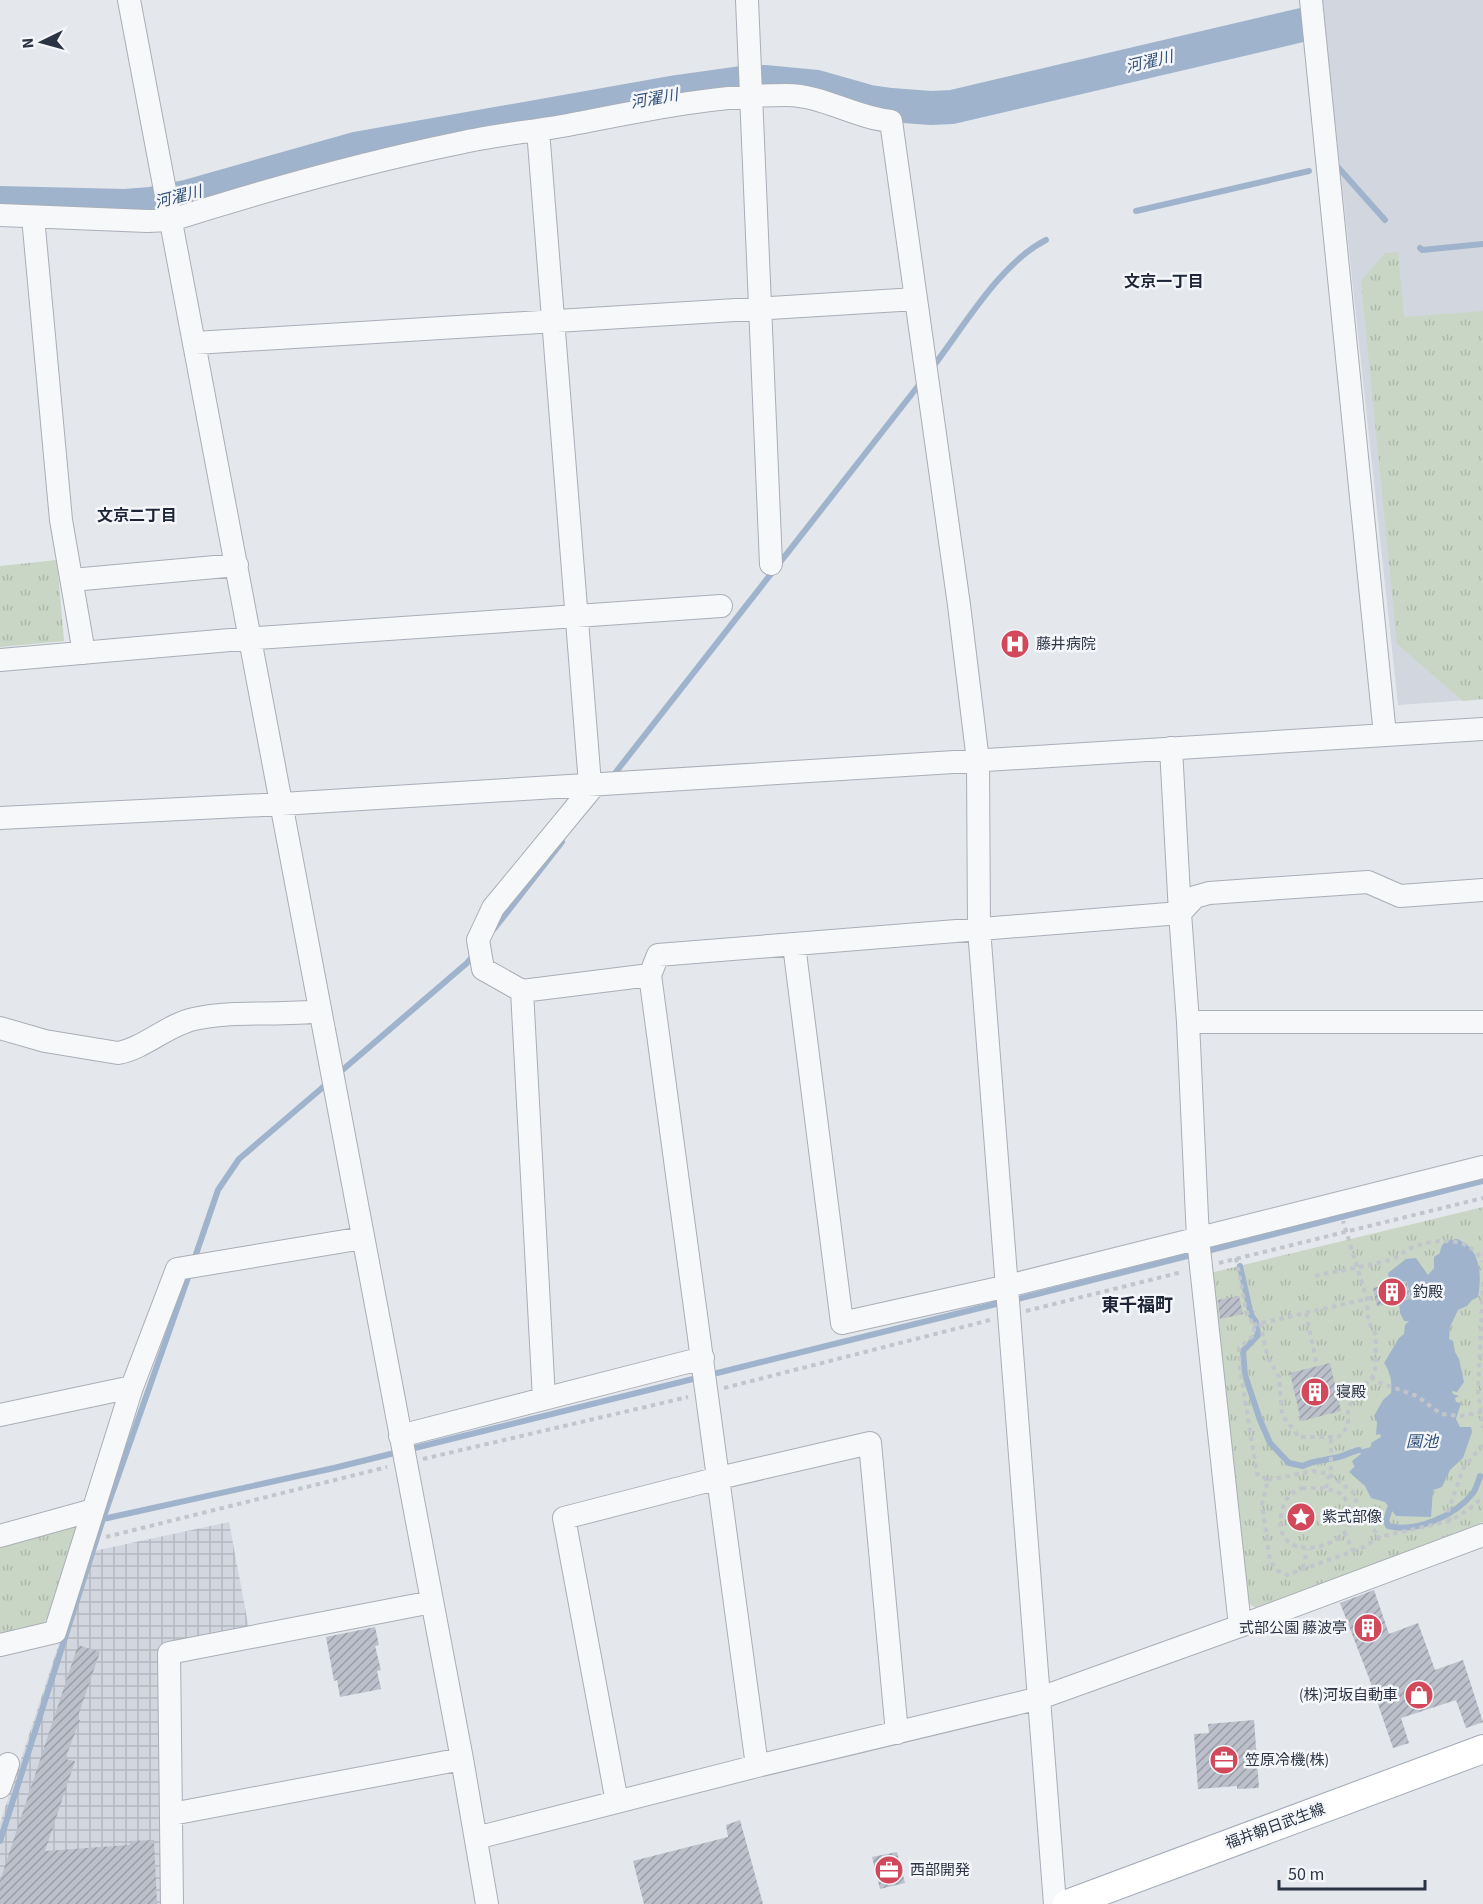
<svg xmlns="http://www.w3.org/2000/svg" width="1483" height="1904" font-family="'Source Sans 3','Noto Sans JP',sans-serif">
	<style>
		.built { fill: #d2d6de }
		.industrial { fill: url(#industrial-grid) }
		.park { fill: url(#park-tufts) }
		.water { fill: #9fb4cc }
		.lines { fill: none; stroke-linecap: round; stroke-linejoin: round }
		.stream { stroke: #9fb4cc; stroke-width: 6 }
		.river { stroke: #9fb4cc; stroke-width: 34 }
		.building { fill: url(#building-hatch) }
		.minor-casing { stroke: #a9aeb7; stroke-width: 24 }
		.major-casing { stroke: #a3abb8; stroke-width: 30 }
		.path { stroke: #c2c5cb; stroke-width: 4; stroke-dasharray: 4.5 4.5; stroke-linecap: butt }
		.minor { stroke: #f7f8fa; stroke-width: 22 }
		.major { stroke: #fff; stroke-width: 28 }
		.labels { text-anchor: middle; stroke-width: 5; stroke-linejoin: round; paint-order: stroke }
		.poi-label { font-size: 15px; fill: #2b3445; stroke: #f4f6f9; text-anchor: start }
		.street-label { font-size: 15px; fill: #2b3445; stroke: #f4f6f9 }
		.water-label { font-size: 16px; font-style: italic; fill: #34527a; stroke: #f4f6f9 }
		.neighbourhood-label { font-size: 16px; font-weight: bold; fill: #1d2536; stroke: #f4f6f9 }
		.quarter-label { font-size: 18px; font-weight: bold; fill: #1d2536; stroke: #f4f6f9 }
	</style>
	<defs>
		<pattern id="industrial-grid" width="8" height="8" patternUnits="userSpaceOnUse" patternTransform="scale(1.5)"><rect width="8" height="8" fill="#d2d6de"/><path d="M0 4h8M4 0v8" fill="none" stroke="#b4b8c0"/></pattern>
		<pattern id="park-tufts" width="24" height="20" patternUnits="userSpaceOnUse" patternTransform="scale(1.5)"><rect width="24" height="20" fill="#c9d6c5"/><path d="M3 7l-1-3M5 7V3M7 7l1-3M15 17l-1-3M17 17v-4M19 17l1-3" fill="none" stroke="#adb8ab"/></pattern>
		<pattern id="building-hatch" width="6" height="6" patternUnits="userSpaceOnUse" patternTransform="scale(1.5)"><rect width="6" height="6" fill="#bbc0ca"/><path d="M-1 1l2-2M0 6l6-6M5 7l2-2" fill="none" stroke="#989da6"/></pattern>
	</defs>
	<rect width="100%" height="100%" fill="#e4e7ec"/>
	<path class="built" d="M1322 0H1483V699L1398 705Z"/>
	<path class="industrial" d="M229 1522 249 1629 159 1647 161 1904H0V1823L89 1552Z"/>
	<path class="park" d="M1398 252 1404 317 1483 311V699L1463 701 1397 644 1361 281 1385 253Z
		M57 560 64 641 0 647V566Z
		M1483 1207V1522L1257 1609 1246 1602 1210 1273Z
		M79 1526 49 1616 38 1630 0 1639V1540Z"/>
	<path class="water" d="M1457 1239C1481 1248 1482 1276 1478 1297L1472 1300 1467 1306 1458 1310 1450 1327 1449 1339 1453 1341 1455 1352 1459 1359 1464 1382 1457 1392 1452 1391 1453 1394 1459 1396 1455 1398 1456 1402 1461 1403 1456 1419 1460 1427H1471L1472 1432 1463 1458 1450 1470 1442 1487 1433 1490 1431 1517 1396 1516 1385 1502 1371 1498 1365 1486 1349 1472 1355 1466 1352 1461 1361 1454 1359 1450 1371 1447V1443L1381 1437 1380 1434 1376 1435 1377 1422 1374 1416 1383 1400 1391 1393C1392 1381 1391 1373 1384 1363L1399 1338 1404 1334 1405 1325 1409 1321H1404L1400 1313 1399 1304 1396 1302 1411 1299 1407 1281 1390 1284 1388 1273 1406 1259 1416 1258 1428 1275 1434 1268V1257L1440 1253C1441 1242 1447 1240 1457 1239Z"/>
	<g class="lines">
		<path class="stream" d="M1336 165 1385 220
			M1136 211 1309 171
			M1420 248 1422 250 1483 244
			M932 368C963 328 1000 263 1046 240
			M612 777 922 381
			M494 929 562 842
			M339 1073 467 963 475 953
			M194 1260 218 1190 239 1159 329 1082
			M1240 1266 1251 1315 1256 1322 1258 1335 1243 1351 1245 1375 1260 1420 1270 1443 1289 1463 1303 1466C1313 1460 1323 1461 1334 1458 1343 1457 1350 1452 1359 1450
			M1014 1300 1483 1181
			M1390 1508 1386 1521 1388 1526C1416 1533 1455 1516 1473 1493 1476 1489 1478 1482 1480 1476
			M103 1519 334 1468 1004 1302
			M0 1841 103 1519 190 1272"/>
		<path class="river" d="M0 203 125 206 151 204 186 197 355 149 677 92 741 83 764 82 817 87 870 102 891 105 931 108 952 107 1306 24"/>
	</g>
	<path class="building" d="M1407 1281 1410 1299 1377 1306 1373 1288Z
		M1239 1296 1243 1314 1220 1319 1218 1300Z
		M1330 1363 1341 1411 1301 1421 1290 1373Z
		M1374 1590 1389 1634 1418 1623 1435 1670 1463 1660 1483 1722 1466 1728 1456 1700 1401 1718 1409 1743 1393 1748 1369 1678 1340 1603Z
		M375 1627 379 1645 375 1646 381 1670 377 1671 381 1689 340 1697 337 1680 334 1681 326 1637Z
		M78 1645 100 1652 77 1719 80 1720 65 1759 75 1761 45 1851 130 1845V1841L154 1840 157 1904H0V1881Z
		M1254 1720 1259 1788 1237 1789V1786L1198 1789 1194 1734 1209 1733 1208 1724Z
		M740 1820 763 1904H644L633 1861 728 1837 726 1825Z
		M897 1852 905 1883 880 1889 872 1857Z"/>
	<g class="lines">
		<g class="minor-casing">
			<path id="minor" d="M129 0 462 1759 487 1904
				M747 0 771 564
				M1311 0 1385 735
				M538 130 590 784
				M0 215 147 221 171 220C266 190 361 163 459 143 493 135 528 132 562 126 636 112 711 95 786 95 823 95 855 118 891 121L959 605 978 761 979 929 1055 1904
				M33 217 61 520 84 653
				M195 343 916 299
				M72 580 237 565
				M0 660 230 640 721 606
				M1171 748 1180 913 1188 1022 1198 1239 1240 1626
				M596 783 493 908 478 940 483 969 522 991 650 975
				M0 818 282 804 1483 729
				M794 945 842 1323 1008 1286 1483 1167
				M522 991 544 1399
				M1188 1022H1483
				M0 1028 45 1041 118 1053C145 1048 167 1025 194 1019 236 1010 279 1016 320 1011
				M0 1415 132 1387
				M400 1436 703 1358
				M0 1536 93 1510
				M0 1645 55 1632 132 1387 177 1269 363 1238
				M757 1766 650 975 658 955 1180 913 1195 897 1209 893 1368 882 1400 896 1483 890
				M0 1787 8 1764
				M617 1802 564 1518 719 1478 870 1443 897 1733
				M172 1814 462 1759
				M476 1838 757 1766 1040 1698 1240 1626 1483 1535
				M172 1904 169 1653 432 1602"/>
		</g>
		<g class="major-casing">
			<path id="major" d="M1067 1904 1483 1749"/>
		</g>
		<path class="path" d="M1236 1258 1246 1310 1254 1327V1335L1239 1348 1240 1369 1257 1474 1268 1480 1262 1504 1270 1561 1278 1571 1287 1575 1364 1547 1379 1537 1450 1521 1468 1510 1483 1497
			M1219 1263 1483 1198
			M1315 1276C1340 1270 1365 1267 1389 1260 1398 1258 1405 1250 1413 1247 1437 1238 1470 1236 1483 1262
			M1483 1282 1478 1392 1483 1428
			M1026 1311 1182 1272
			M1306 1313 1317 1366
			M1260 1323 1268 1358 1279 1377 1282 1415 1299 1437H1338L1344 1432 1348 1424V1409L1357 1389 1368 1382 1375 1373 1376 1335 1368 1321 1367 1299 1343 1221
			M1253 1325 1375 1297
			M1371 1377 1378 1382 1417 1396 1441 1414 1461 1416 1482 1412
			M724 1388 990 1320
			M423 1459 688 1397
			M1268 1480 1313 1471 1329 1474 1353 1492 1359 1508 1379 1537
			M1302 1488H1326L1342 1494C1346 1500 1351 1508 1351 1515 1353 1549 1273 1567 1281 1516 1283 1502 1289 1493 1302 1488Z
			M1326 1488 1331 1468V1437
			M1450 1521 1448 1512 1463 1469 1483 1444
			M1344 1532 1353 1551
			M106 1537 387 1467
			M1303 1568 1307 1549"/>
		<use href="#minor" class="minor"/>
		<use href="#major" class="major"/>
	</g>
	<defs>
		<g id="hospital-disc" transform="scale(1.5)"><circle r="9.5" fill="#d1495b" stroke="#f4f6f9"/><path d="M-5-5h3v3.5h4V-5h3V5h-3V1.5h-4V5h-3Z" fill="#fff"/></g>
		<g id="building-disc" transform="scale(1.5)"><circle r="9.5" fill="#d1495b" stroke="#f4f6f9"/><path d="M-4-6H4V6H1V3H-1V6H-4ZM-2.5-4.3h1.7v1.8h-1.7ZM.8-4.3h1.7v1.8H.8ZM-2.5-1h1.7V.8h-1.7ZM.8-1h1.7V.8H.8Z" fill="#fff"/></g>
		<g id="sight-disc" transform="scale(1.5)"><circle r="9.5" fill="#d1495b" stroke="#f4f6f9"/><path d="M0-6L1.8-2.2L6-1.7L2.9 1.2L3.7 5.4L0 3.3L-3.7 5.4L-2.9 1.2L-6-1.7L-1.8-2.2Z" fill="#fff"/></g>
		<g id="shop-disc" transform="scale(1.5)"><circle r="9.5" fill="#d1495b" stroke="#f4f6f9"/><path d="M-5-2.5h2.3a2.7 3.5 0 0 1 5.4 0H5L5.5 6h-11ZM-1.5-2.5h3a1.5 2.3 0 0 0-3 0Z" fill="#fff"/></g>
		<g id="office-disc" transform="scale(1.5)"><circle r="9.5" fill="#d1495b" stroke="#f4f6f9"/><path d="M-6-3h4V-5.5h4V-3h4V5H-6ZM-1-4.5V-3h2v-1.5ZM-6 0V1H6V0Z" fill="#fff"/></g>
	</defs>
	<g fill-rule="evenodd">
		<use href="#hospital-disc" x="1015" y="644"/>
		<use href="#building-disc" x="1392" y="1292"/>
		<use href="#building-disc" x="1315" y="1392"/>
		<use href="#sight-disc" x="1301" y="1517"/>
		<use href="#building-disc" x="1368" y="1628"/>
		<use href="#shop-disc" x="1419" y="1695"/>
		<use href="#office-disc" x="1224" y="1760"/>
		<use href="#office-disc" x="889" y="1870"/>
	</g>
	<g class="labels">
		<g class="poi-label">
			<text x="1036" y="649">藤井病院</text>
			<text x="1413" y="1297">釣殿</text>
			<text x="1336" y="1397">寝殿</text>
			<text x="1322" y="1522">紫式部像</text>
			<text x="1347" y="1633" text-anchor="end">式部公園 藤波亭</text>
			<text x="1398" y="1700" text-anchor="end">(株)河坂自動車</text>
			<text x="1245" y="1765">笠原冷機(株)</text>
			<text x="910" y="1875">西部開発</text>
		</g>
		<g class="street-label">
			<text transform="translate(1275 1826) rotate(-20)" y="5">福井朝日武生線</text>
		</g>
		<g class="water-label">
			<text transform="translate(1149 61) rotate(-13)" y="6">河濯川</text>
			<text transform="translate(654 98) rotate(-10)" y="6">河濯川</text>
			<text transform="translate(178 196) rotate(-14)" y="6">河濯川</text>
			<text x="1422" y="1447">園池</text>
		</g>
		<g class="neighbourhood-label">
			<text x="1164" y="287">文京一丁目</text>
			<text x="137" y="521">文京二丁目</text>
		</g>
		<g class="quarter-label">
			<text x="1137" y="1311">東千福町</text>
		</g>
	</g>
	<g transform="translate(42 42) rotate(265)" stroke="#f4f6f9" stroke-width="4.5" paint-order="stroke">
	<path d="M0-4.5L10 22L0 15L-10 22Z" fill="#2b3445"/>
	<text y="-9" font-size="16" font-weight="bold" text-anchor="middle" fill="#2b3445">N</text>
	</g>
	<path d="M1279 1880v9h146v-9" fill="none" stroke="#2b3445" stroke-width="3"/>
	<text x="1288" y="1880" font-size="18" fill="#2b3445" stroke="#f4f6f9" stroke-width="4.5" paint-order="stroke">50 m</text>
</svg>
